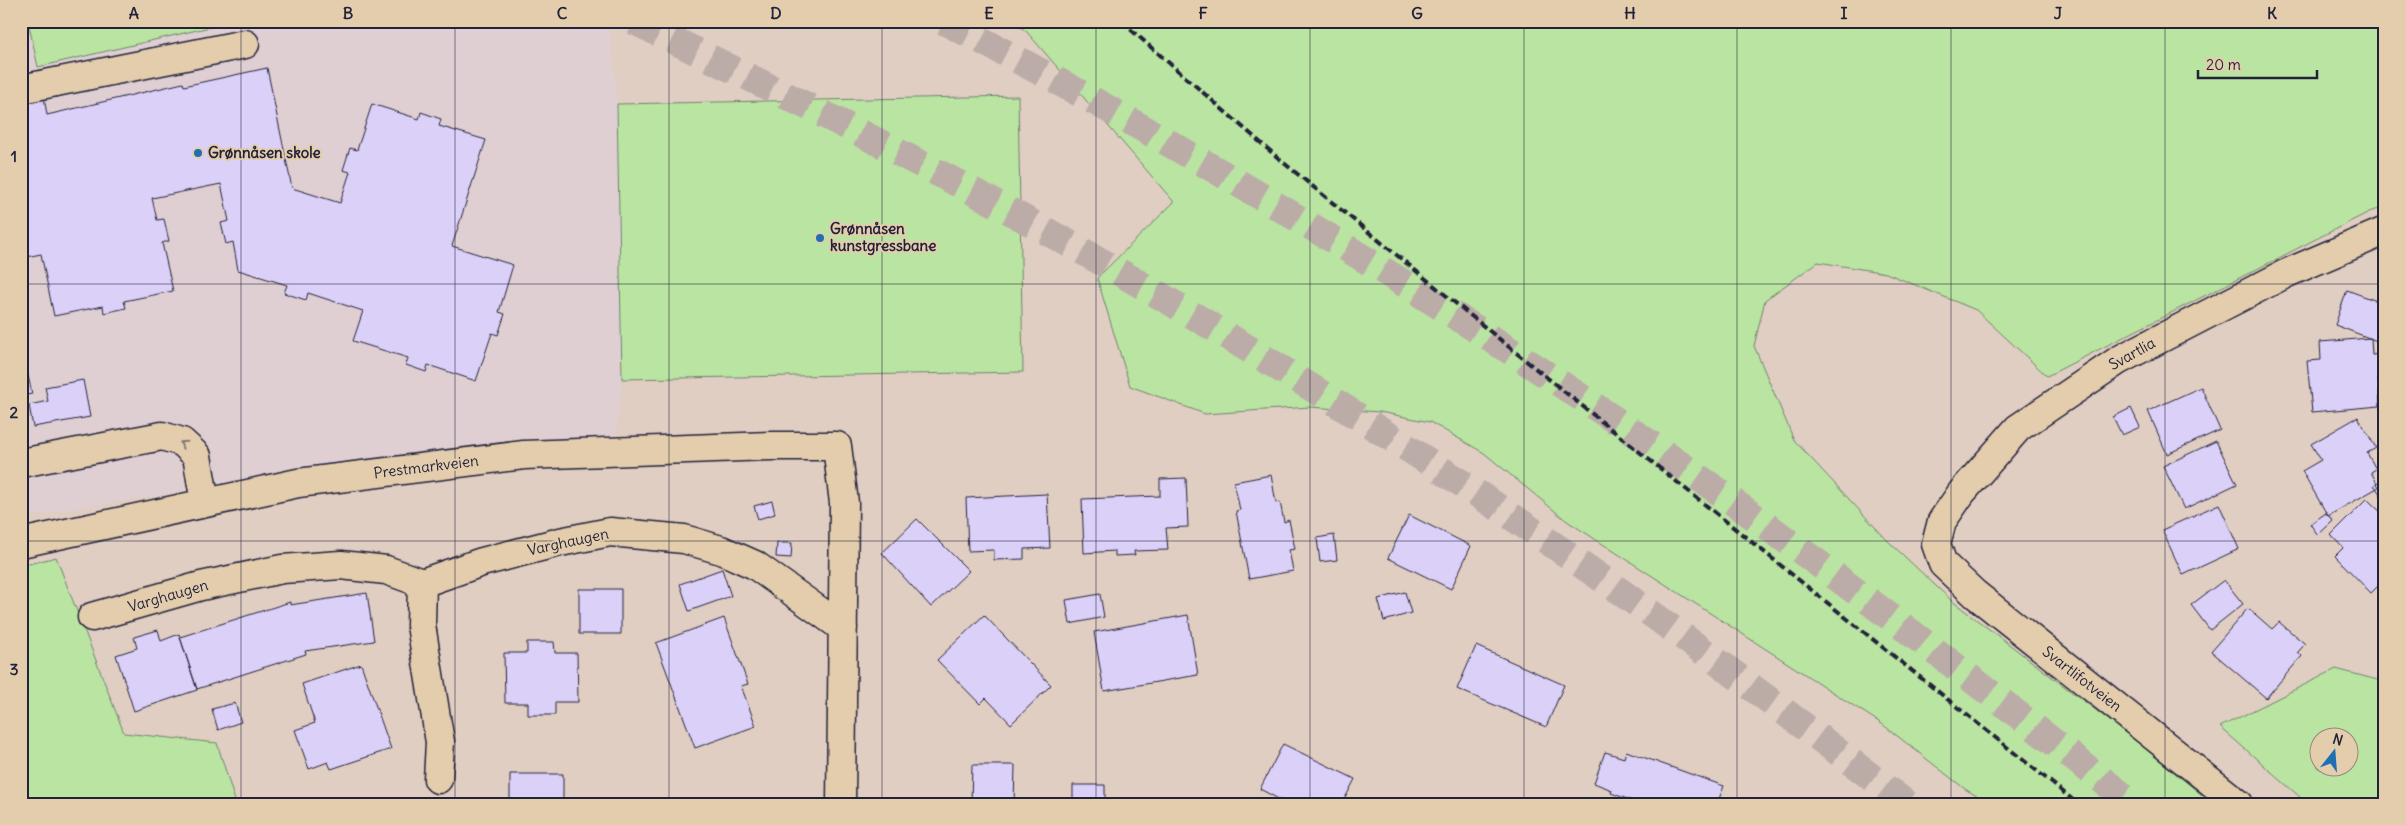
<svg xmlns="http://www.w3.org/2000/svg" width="2406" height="825" font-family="Delius,sans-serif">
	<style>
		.built { fill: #dfcfd3 }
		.green { fill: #bae4a1; stroke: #6e836e; fill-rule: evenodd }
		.building { fill: #dbd0f8; stroke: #22223b }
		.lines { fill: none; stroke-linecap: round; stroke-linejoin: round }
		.highway-tunnel { stroke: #bbaca8; stroke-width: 28; stroke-dasharray: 28 14; stroke-linecap: butt }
		.minor-casing { stroke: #22223b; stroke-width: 31 }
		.minor { stroke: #e3cdac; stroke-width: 28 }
		.rail { stroke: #22223b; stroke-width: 4; stroke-dasharray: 8 4; stroke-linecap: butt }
		.oneway { stroke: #827874 }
		.grid { fill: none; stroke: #22223b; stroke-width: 1; stroke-opacity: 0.55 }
		.poi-dot { fill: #1f6fb2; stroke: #e3cdac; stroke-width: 2 }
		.labels { text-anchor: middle; stroke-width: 4; stroke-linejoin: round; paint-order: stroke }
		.poi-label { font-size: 15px; font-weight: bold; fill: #22223b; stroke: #e3cdac; text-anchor: start }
		.street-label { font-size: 15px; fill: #22223b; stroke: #e3cdac }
		.neatline { fill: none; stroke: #22223b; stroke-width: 2 }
		.grid-label { font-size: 16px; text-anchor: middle; font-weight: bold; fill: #22223b }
	</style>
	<rect width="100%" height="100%" fill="#e1cec3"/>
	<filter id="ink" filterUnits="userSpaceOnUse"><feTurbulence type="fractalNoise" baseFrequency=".02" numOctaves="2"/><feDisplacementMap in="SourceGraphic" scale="10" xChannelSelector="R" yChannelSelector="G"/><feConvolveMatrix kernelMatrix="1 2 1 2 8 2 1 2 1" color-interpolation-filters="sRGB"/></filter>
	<g filter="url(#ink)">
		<path class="built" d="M21 21H609L617 104 622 379 615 442 290 474 21 517Z"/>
		<path class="green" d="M28 21H236L38 67Z
			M1012 21H2385V207L2369 212 2047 376 1976 310 1886 273 1818 262 1765 300 1754 346 1794 440 1888 541 1952 601 2135 740 2213 804H1990L1965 789 1882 724 1567 521 1484 453 1430 422 1380 412 1310 407 1205 414 1130 386 1097 278 1174 202 1026 31Z
			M1018 96 1023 372 622 379 617 104Z
			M56 557 124 733 217 743 236 804H21V566Z
			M2336 669 2385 682V793L2373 804H2308L2220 727ZM2318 738H2348V768H2318Z"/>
		<path class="building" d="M267 68 292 188 340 203 350 172 343 170 350 148 357 150 372 104 419 119 421 112 441 119 439 126 486 140 452 246 513 265 499 312 505 314 498 335 492 333 476 381 428 365 426 372 406 365 408 358 353 341 363 311 308 293 306 300 284 293 287 285 238 270 233 242 226 244 221 223 229 221 221 184 152 198 157 220 164 219 169 241 162 243 173 291 124 301 126 308 104 313 103 306 54 316 41 254 21 258V102L44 97 47 115 183 83 184 86Z
			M2347 290 2385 304V321L2377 341 2335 325Z
			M2371 338 2372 355 2384 354 2385 376H2378L2380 406 2312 412 2307 361 2321 360 2320 342Z
			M21 343 32 394 21 396Z
			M83 380 90 417 33 427 29 405 48 401 45 387Z
			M2201 387 2220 430 2167 454 2148 411Z
			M2131 408 2140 427 2122 435 2113 417Z
			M2358 417 2376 448 2367 453 2376 469 2371 472 2379 487 2328 516 2302 471 2321 460 2311 444Z
			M2216 441 2237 484 2184 509 2163 466Z
			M1271 475 1276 503 1280 502 1284 522 1289 520 1295 549 1289 550 1293 571 1249 579 1236 511 1240 510 1234 482Z
			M1186 478 1188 527 1166 528 1168 550 1134 551 1135 555 1115 556V551L1084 553 1082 499 1160 496V479Z
			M2385 478V501L2374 485Z
			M1047 494 1050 548 1024 549V559L994 560V550L968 551 966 498Z
			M2367 499 2385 516V579L2371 593 2335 556 2343 548 2331 535Z
			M772 501 775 514 758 519 754 506Z
			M2219 504 2239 549 2183 575 2162 530Z
			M2326 513 2333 521 2318 535 2310 524Z
			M1409 515 1471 546 1451 589 1388 558Z
			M917 519 969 571 931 607 882 553Z
			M1334 535 1337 560 1320 562 1317 538Z
			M777 543H792L791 558 776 557Z
			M722 569 731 596 689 611 680 584Z
			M2224 580 2243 604 2210 630 2191 605Z
			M579 589H621V634H579Z
			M1405 592 1411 613 1384 621 1378 599Z
			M367 593 374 641 305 651 306 654 197 689 180 637 290 602V605Z
			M1100 594 1104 617 1070 624 1066 600Z
			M2248 608 2272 629 2279 622 2305 644 2298 652 2302 656 2266 698 2211 651Z
			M984 615 1051 685 1011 724 986 698 980 704 937 660Z
			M1188 615 1198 675 1104 691 1094 632Z
			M724 618 748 684 741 686 756 726 695 748 656 643Z
			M158 630 161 641 179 634 197 690 134 711 116 655 137 648 134 637Z
			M527 642H554L555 653H577L578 702H555V715H528V703H505L504 653H527Z
			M1476 646 1564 685 1546 727 1457 689Z
			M361 664 391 749 331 769 328 762 309 769 295 730 315 723 302 684Z
			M235 703 241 722 218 730 212 709Z
			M1283 744 1355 779 1342 804H1288L1260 789Z
			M1626 751 1724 786 1717 804H1641L1611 793 1612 790 1594 783 1605 752 1624 758Z
			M972 765H1015L1014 804H971Z
			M510 774H563V804H491V800H510Z
			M1073 785H1105V802L1135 804H1042V801L1073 802Z
			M717 800V804H633V801Z
			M939 800H971V804H939Z"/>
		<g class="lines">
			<path class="highway-tunnel" d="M634 21C817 110 999 200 1174 304 1301 380 1427 458 1549 542 1671 625 1789 715 1907 804
				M944 21C1167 136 1382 265 1591 404 1778 528 1956 666 2133 804"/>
			<g class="minor-casing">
				<path id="minor" d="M21 89 245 44
					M21 463 162 436 182 442 197 456 205 503
					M21 543 298 483 524 455 771 446H837L844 503 841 804
					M422 583 421 625 440 742 438 779
					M92 617 201 586 282 569 341 565 386 570 422 583 482 562 560 542 610 532 684 539 721 550 755 565 843 628
					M2239 804 1975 594 1943 564 1936 544 1942 521 1962 492 2018 428 2119 360 2287 273 2385 231"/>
			</g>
			<use href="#minor" class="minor"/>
			<path class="rail" d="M1121 21 1284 163 1530 364 2078 804"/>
		</g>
		<defs><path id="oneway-chevron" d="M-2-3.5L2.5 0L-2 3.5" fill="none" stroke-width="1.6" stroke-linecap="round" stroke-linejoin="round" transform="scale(1.25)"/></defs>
		<use class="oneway" href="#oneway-chevron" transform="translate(183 444) rotate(-147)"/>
	</g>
	<path class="grid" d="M241 21V804M455 21V804M669 21V804M882 21V804M1096 21V804M1310 21V804M1524 21V804M1737 21V804M1951 21V804M2165 21V804M21 284H2385M21 541H2385"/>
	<g class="poi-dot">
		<circle cx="198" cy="153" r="5"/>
		<circle cx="820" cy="238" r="5"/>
	</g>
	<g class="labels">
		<g class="poi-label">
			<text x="208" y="158">Grønnåsen skole</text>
			<text x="830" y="234">Grønnåsen<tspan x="830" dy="17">kunstgressbane</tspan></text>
		</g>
		<g class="street-label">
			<text transform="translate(2132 354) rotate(-29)" y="5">Svartlia</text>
			<text transform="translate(426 467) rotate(-7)" y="5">Prestmarkveien</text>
			<text transform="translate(568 542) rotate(-12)" y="5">Varghaugen</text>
			<text transform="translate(168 596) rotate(-16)" y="5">Varghaugen</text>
			<text transform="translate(2082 679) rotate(38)" y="5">Svartlifotveien</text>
		</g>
	</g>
	<rect width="2406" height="825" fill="none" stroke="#e3cdac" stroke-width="55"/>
	<g transform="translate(2334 752) rotate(17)"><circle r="24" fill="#e3cdac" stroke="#96897f"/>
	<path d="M0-4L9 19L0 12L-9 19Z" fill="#1f6fb2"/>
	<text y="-8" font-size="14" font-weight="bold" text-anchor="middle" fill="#22223b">N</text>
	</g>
	<path d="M2198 70v8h119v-8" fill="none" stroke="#22223b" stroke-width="2.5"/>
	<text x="2206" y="70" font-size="15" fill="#22223b" stroke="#e3cdac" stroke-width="4" paint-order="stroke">20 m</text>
	<rect x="28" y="28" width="2350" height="770" class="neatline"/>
	<g class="grid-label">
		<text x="134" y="19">A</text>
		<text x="348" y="19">B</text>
		<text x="562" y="19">C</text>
		<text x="776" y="19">D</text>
		<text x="989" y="19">E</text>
		<text x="1203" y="19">F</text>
		<text x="1417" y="19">G</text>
		<text x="1630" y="19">H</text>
		<text x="1844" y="19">I</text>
		<text x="2058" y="19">J</text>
		<text x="2272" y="19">K</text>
		<text x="14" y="162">1</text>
		<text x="14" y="418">2</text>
		<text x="14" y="675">3</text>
	</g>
</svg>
